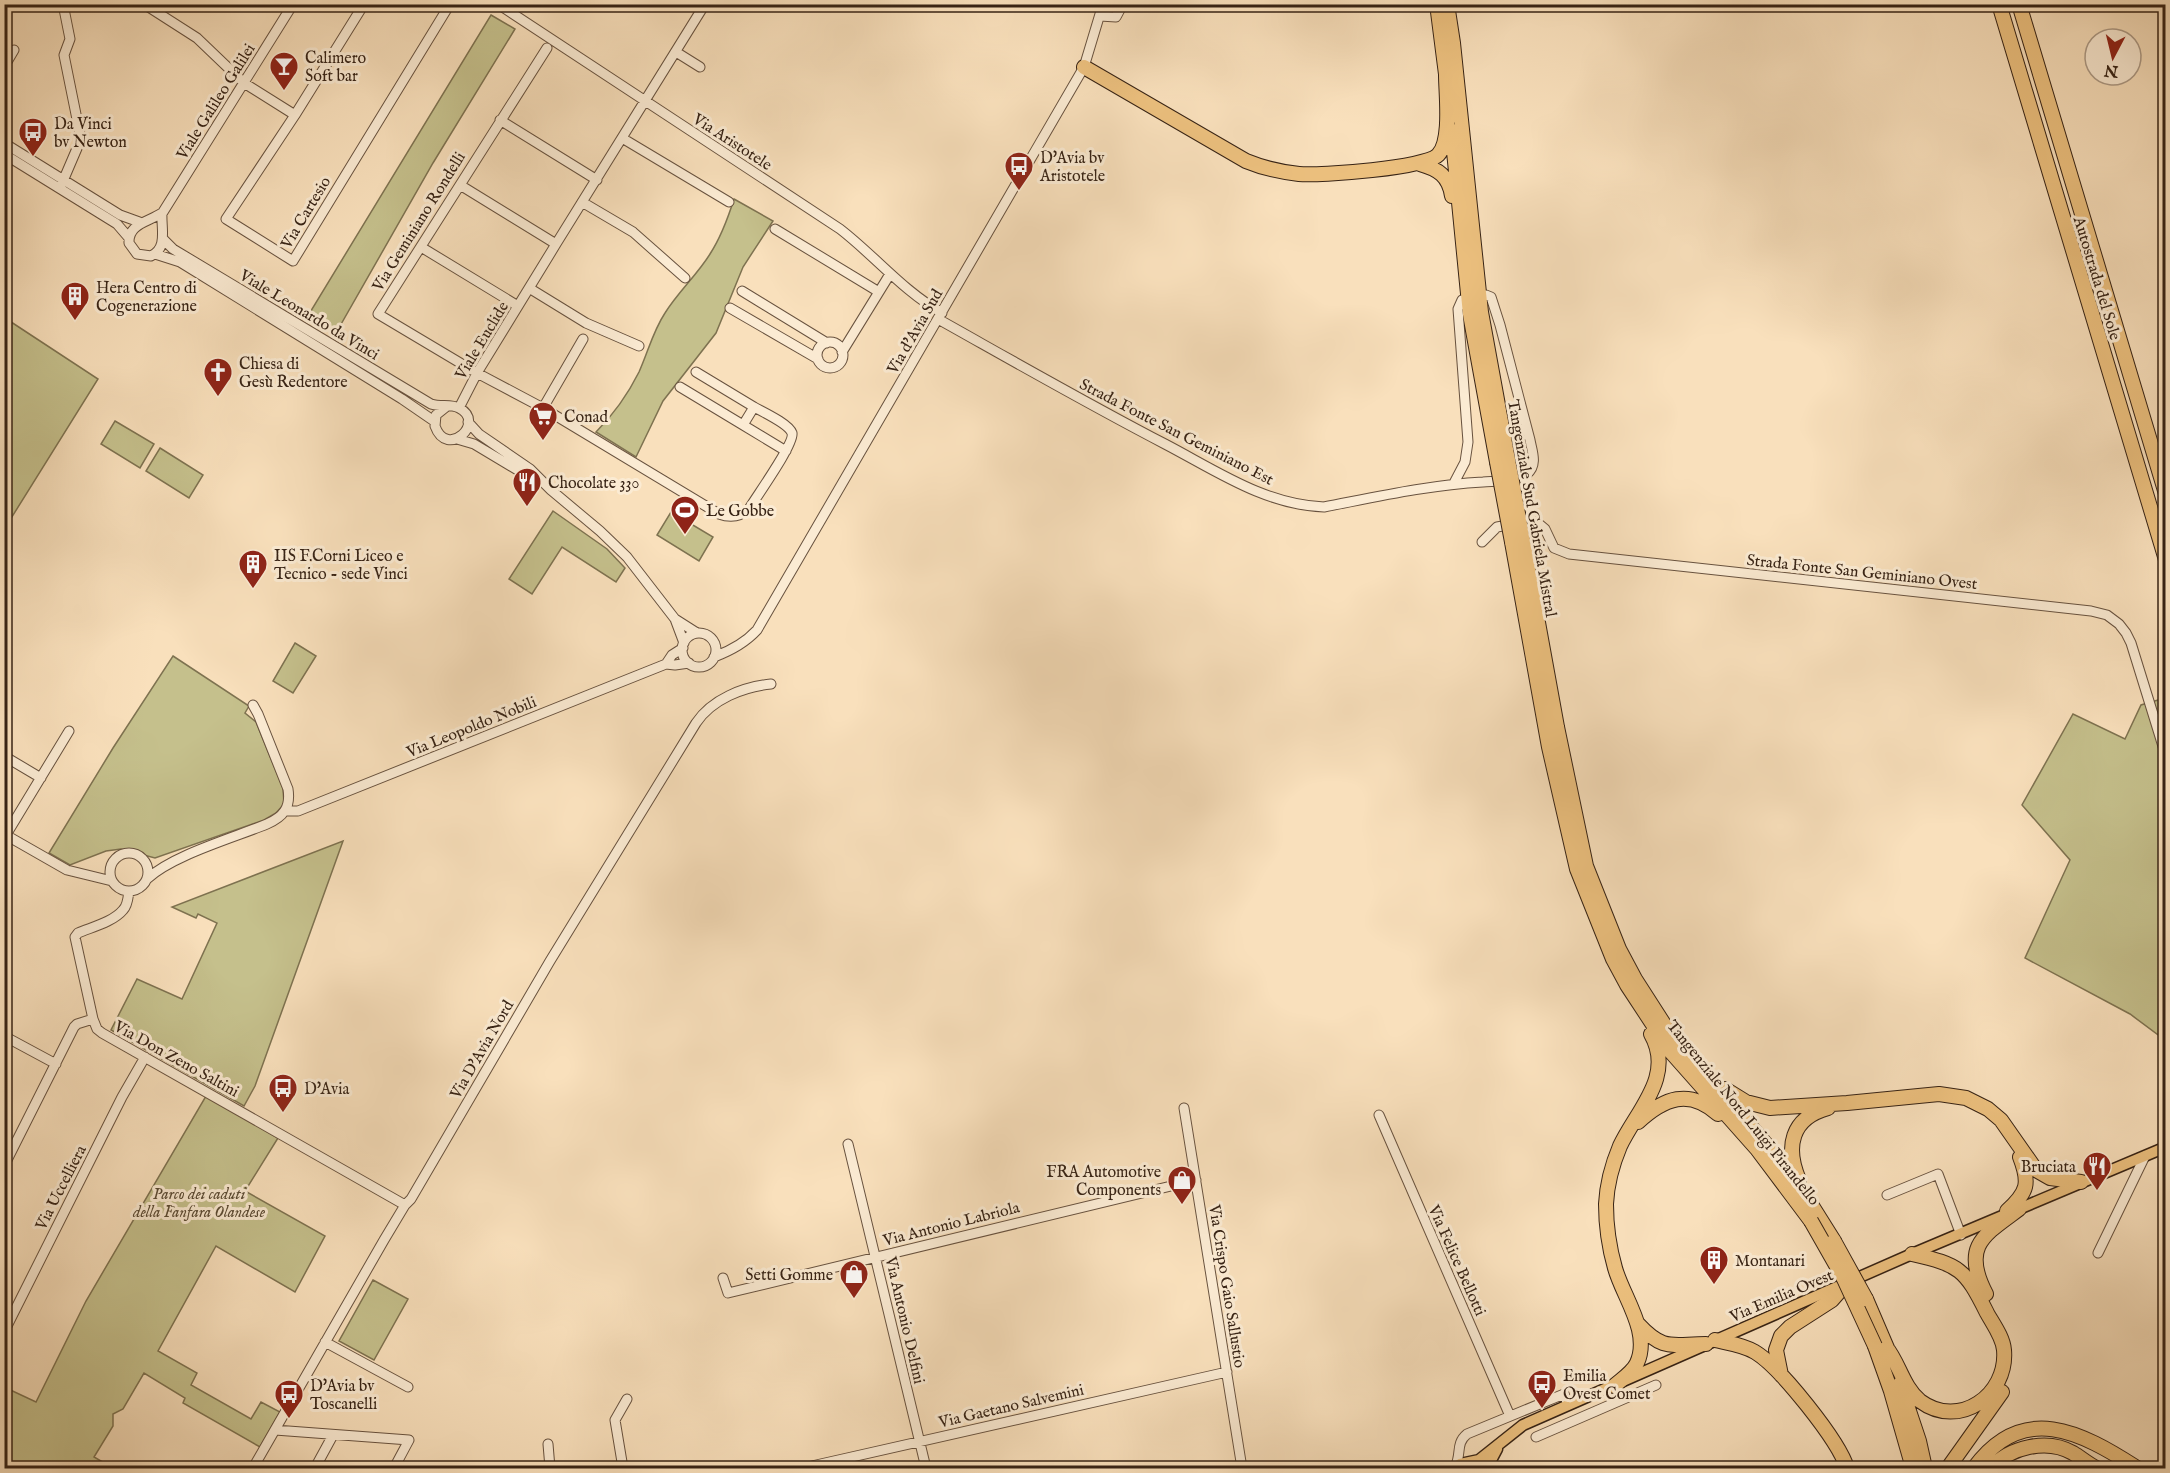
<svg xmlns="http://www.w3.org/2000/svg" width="2170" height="1473" font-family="'IM FELL English',serif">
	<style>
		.green { fill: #c5c08c; stroke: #7e7250; stroke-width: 1.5 }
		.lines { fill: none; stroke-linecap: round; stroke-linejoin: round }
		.minor-casing { stroke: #68523f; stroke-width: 11 }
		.major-casing { stroke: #372315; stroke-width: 13 }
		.highway-casing { stroke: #372315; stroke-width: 16 }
		.minor { stroke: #fbebd3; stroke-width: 9 }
		.major { stroke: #ecc07e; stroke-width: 10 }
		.highway { stroke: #ecc07e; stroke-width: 14 }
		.highway-bridge-casing { stroke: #372315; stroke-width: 16; stroke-linecap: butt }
		.highway-bridge { stroke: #ecc07e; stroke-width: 14 }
		.labels { text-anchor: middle; stroke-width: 6; stroke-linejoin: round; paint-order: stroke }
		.poi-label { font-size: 16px; fill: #372315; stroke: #fbebd3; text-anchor: start }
		.street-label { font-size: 16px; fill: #372315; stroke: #fbebd3 }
		.park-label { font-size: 16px; font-style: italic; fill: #5a4a33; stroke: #fbebd3 }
	</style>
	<rect width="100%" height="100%" fill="#f9e0bc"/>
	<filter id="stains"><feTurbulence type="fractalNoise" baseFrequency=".00333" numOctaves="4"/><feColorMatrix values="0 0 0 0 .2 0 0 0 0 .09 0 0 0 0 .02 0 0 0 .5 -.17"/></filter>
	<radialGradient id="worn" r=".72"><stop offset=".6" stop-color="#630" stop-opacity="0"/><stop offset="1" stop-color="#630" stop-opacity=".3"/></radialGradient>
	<path class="green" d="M491 15 515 29 433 163 336 333 309 314Z
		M734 199 773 221 743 267 716 333 663 401 636 457 596 432C613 415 628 394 639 372 648 352 653 331 665 313 678 292 697 275 710 254 721 237 728 218 734 199Z
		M5 318 98 379 5 528 4 319Z
		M115 421 154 444 140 468 101 444Z
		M160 448 203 475 189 498 146 471Z
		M553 511 607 549 625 568 616 582 562 547 532 594 509 579Z
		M671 512 713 537 699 561 657 535Z
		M295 643 316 656 293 693 273 681Z
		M173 656 249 706 245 713 256 722 283 788 284 804 276 813 264 820 155 858 121 849 106 851 70 865 49 853 113 748Z
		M2165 698V1040L2130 1014 2025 958 2070 860 2022 805 2073 714 2125 739 2141 705Z
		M343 841 255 1086 244 1106 111 1030 137 979 182 999 217 923 198 914 196 918 172 907Z
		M206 1096 278 1138 245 1191 325 1236 295 1292 216 1246 158 1351 197 1373 191 1385 251 1419 261 1402 280 1412 260 1447 183 1403 185 1398 144 1373 123 1409 113 1414V1426L94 1457 113 1468H5L4 1387 36 1402 86 1301Z
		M373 1280 408 1299 374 1360 339 1341Z"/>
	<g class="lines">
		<g class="minor-casing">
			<path id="minor" d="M144 4 197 38 244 83 295 115
				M364 4 295 115 226 219 293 261 450 4
				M498 4 840 229C875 256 903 291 942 313
				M1100 16 1116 17 1123 4
				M547 48 378 314 477 373 543 408 719 514C730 518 740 517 749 509 756 497 795 443 792 433 789 424 763 412 754 407L743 425 786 451
				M676 52 700 67
				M4 67 14 50
				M500 120 597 180
				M622 138 729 202
				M4 143 120 215 142 223
				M4 154 117 224 129 238
				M460 185 556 244
				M60 188 81 139 64 55 70 39 63 4
				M582 202 633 232 685 278
				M162 213C161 229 168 248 151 256L137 254 129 243C128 223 150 222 163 212L293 4
				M775 229 879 292
				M163 239 173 249 431 404C440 407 451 404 459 408 487 422 447 460 435 426L436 415 446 407
				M421 247 518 306
				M155 254 180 262 402 399 434 421
				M529 288 586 323 639 346
				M742 291 827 343
				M730 308 818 359
				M938 319C1013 361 1088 404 1165 444 1215 470 1265 505 1324 507 1376 497 1429 485 1483 482 1495 481 1517 482 1527 474 1538 465 1532 451 1530 440L1500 325 1491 297 1486 295
				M817 355a13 13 0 1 1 26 0a13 13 0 1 1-26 0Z
				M842 352 890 274
				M696 372 754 407
				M680 387 743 425
				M459 408 477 373 556 244 705 4
				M543 408 583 339
				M468 422 479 434 530 469 551 490 600 531 627 557 675 619 697 633
				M457 439 474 444 536 481
				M1454 483 1465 462 1468 442 1458 309 1462 300
				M1482 542 1497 527 1531 521 1539 524 1545 529 1554 548 1569 554 2091 611 2107 615 2119 624 2126 633 2131 643 2166 756
				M675 619 684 643
				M682 650a17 17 0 1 1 34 0a17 17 0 1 1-34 0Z
				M683 648 672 655 666 664 675 665 689 663
				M714 657C730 651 746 642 757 630L1084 67 1103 4
				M4 756 41 778
				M286 811H298L666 664
				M4 834 67 870 112 881
				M6 835 69 731
				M110 872a19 19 0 1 1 38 0a19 19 0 1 1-38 0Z
				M147 879C173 855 233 838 267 824 283 817 291 808 288 789L258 714 253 705
				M93 1019 75 937 78 933C92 927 113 922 123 910 128 905 128 897 129 891
				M4 1036 56 1064
				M1184 1108 1242 1468
				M1379 1115 1510 1416
				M848 1144 926 1468
				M4 1166 74 1027 77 1024 93 1019 97 1029 102 1033 405 1205
				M1887 1195 1938 1174 1961 1235
				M2098 1253 2145 1156
				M723 1278 728 1293 1196 1180
				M4 1332 122 1097 145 1057
				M325 1342 408 1387
				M275 1430 409 1440 394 1468
				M1536 1437 1656 1385
				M548 1444 550 1468
				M1455 1467C1462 1454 1455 1444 1467 1434L1564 1394 1568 1405
				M253 1468 384 1240 405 1205 411 1199 550 961 696 723C712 699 743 687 771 684
				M315 1468 333 1435
				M623 1468 615 1420 627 1399
				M803 1468 1227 1372"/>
		</g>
		<g class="major-casing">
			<path id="major" d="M1453 1468 1460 1464 1479 1460 1523 1425 1912 1254 2166 1147
				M1487 1468 1497 1449"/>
		</g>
		<g class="highway-casing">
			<path id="highway" d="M1437 4 1447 82
				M1447 4 1453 43 1481 312 1508 460
				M1999 4 2166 560
				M2019 4 2166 494
				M1084 67 1246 161C1263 168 1281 172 1299 174 1320 176 1426 168 1438 155 1452 141 1446 94 1446 75
				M1452 131 1470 314 1497 462
				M1420 164C1438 169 1449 176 1452 196
				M1523 540 1557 727 1586 866 1619 949 1635 979 1669 1032 1777 1157 1807 1198 1834 1241
				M1512 542 1549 747 1577 869 1613 959 1627 985 1671 1052 1757 1149 1811 1221
				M1725 1089 1746 1102 1770 1108 1847 1103 1939 1094 1966 1098 1988 1109 2001 1120 2036 1170 2050 1178 2081 1182
				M1638 1122C1664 1098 1689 1088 1718 1114
				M1799 1180C1785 1147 1791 1118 1828 1108
				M2007 1211C2028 1192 2030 1183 2020 1157
				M1986 1294C1961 1246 1984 1235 2019 1209
				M1866 1299 1890 1355
				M1638 1324C1664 1352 1672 1344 1706 1344
				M1715 1340C1728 1343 1744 1345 1755 1352 1780 1367 1839 1441 1847 1468
				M1875 1346 1891 1391 1913 1468
				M1886 1347C1899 1363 1903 1387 1920 1401 1959 1430 2008 1395 2004 1350 2003 1337 1993 1324 1987 1313 1965 1269 1960 1265 1912 1254
				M1781 1375 1776 1350 1781 1336 1790 1327 1832 1300 1846 1284
				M1900 1384 1919 1441 1925 1468
				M1614 1386C1622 1379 1633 1372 1637 1363 1651 1332 1623 1297 1615 1268 1609 1247 1606 1226 1606 1204 1607 1184 1612 1165 1620 1146 1637 1110 1675 1076 1651 1034
				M1948 1468 2002 1392
				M1974 1468C2023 1401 2081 1432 2137 1468
				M1991 1468C2010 1447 2047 1438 2073 1453 2081 1458 2088 1464 2096 1468"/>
		</g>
		<use href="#minor" class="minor"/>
		<use href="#major" class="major"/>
		<use href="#highway" class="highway"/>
		<g class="highway-bridge-casing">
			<path id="highway-bridge" d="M1508 460 1523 540
				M1497 462 1512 542
				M1811 1221 1844 1279 1875 1346
				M1834 1241 1866 1299"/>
		</g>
		<use href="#highway-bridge" class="highway-bridge"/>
	</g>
	<defs>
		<g id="bar-pin" transform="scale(1.5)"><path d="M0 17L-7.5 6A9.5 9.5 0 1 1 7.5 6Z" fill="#8f2418" stroke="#fbebd3"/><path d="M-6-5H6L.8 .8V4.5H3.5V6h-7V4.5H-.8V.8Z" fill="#fff"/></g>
		<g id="bus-pin" transform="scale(1.5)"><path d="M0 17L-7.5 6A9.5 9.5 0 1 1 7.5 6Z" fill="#8f2418" stroke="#fbebd3"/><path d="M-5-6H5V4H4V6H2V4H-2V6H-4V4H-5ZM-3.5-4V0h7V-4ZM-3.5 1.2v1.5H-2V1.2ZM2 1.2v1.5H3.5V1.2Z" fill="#fff"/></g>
		<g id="building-pin" transform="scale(1.5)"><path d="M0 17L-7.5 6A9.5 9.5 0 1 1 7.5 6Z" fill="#8f2418" stroke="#fbebd3"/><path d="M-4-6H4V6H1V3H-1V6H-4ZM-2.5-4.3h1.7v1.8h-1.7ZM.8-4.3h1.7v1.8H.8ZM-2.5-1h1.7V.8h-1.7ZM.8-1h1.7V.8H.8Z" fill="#fff"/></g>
		<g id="church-pin" transform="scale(1.5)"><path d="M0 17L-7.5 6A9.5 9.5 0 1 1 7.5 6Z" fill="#8f2418" stroke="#fbebd3"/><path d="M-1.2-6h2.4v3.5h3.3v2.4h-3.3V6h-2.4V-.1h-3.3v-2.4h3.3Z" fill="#fff"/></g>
		<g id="supermarket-pin" transform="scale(1.5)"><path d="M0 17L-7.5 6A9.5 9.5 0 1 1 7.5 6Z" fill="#8f2418" stroke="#fbebd3"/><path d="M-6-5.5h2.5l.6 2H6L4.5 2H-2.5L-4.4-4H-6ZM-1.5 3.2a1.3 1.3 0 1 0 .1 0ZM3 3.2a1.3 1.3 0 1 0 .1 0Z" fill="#fff"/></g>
		<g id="restaurant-pin" transform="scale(1.5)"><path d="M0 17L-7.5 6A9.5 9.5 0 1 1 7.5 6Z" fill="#8f2418" stroke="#fbebd3"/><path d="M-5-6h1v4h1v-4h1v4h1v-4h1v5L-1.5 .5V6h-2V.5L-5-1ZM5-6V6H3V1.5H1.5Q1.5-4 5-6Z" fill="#fff"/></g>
		<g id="stadium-pin" transform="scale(1.5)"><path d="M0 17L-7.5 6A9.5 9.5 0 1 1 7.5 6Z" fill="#8f2418" stroke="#fbebd3"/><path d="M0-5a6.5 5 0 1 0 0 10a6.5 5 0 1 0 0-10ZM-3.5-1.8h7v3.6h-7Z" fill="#fff"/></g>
		<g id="shop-pin" transform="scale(1.5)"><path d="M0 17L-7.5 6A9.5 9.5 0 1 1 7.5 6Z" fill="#8f2418" stroke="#fbebd3"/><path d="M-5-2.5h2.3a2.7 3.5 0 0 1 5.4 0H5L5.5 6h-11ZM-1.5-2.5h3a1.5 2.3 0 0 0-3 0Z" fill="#fff"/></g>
	</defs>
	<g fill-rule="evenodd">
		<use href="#bar-pin" x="284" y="66"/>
		<use href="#bus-pin" x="33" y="132"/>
		<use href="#bus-pin" x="1019" y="166"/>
		<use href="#building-pin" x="75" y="296"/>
		<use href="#church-pin" x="218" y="372"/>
		<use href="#supermarket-pin" x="543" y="416"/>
		<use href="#restaurant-pin" x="527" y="482"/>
		<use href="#stadium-pin" x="685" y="510"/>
		<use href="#building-pin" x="253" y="564"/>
		<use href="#bus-pin" x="283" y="1088"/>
		<use href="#restaurant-pin" x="2097" y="1166"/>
		<use href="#shop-pin" x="1182" y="1180"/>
		<use href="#building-pin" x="1714" y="1260"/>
		<use href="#shop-pin" x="854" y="1274"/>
		<use href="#bus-pin" x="1542" y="1384"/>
		<use href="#bus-pin" x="289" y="1394"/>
	</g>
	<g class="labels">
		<g class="poi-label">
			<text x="305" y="63">Calimero<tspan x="305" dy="18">Soft bar</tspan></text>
			<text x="54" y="129">Da Vinci<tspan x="54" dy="18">bv Newton</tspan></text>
			<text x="1040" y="163">D'Avia bv<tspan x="1040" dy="18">Aristotele</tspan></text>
			<text x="96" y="293">Hera Centro di<tspan x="96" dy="18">Cogenerazione</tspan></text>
			<text x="239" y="369">Chiesa di<tspan x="239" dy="18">Gesù Redentore</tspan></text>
			<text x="564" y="422">Conad</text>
			<text x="548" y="488">Chocolate 330</text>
			<text x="706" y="516">Le Gobbe</text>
			<text x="274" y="561">IIS F.Corni Liceo e<tspan x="274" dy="18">Tecnico - sede Vinci</tspan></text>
			<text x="304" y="1094">D'Avia</text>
			<text x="2076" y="1172" text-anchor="end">Bruciata</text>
			<text x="1161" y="1177" text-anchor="end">FRA Automotive<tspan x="1161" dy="18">Components</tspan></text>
			<text x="1735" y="1266">Montanari</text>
			<text x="833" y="1280" text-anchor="end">Setti Gomme</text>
			<text x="1563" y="1381">Emilia<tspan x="1563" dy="18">Ovest Comet</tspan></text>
			<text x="310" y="1391">D'Avia bv<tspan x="310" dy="18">Toscanelli</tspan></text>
		</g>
		<g class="street-label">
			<text transform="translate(215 101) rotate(-58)" y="6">Viale Galileo Galilei</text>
			<text transform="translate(733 141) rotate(33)" y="6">Via Aristotele</text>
			<text transform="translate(305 212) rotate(-59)" y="6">Via Cartesio</text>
			<text transform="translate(418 221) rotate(-58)" y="6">Via Geminiano Rondelli</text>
			<text transform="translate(2098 278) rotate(73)" y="6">Autostrada del Sole</text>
			<text transform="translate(310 314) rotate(31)" y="6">Viale Leonardo da Vinci</text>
			<text transform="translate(914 331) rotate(-60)" y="6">Via d'Avia Sud</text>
			<text transform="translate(481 340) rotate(-59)" y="6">Viale Euclide</text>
			<text transform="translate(1177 431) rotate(27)" y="6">Strada Fonte San Geminiano Est</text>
			<text transform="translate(1533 508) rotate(80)" y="6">Tangenziale Sud Gabriela Mistral</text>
			<text transform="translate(1862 571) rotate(6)" y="6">Strada Fonte San Geminiano Ovest</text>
			<text transform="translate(471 726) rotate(-22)" y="6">Via Leopoldo Nobili</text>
			<text transform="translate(481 1049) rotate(-60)" y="6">Via D'Avia Nord</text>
			<text transform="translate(177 1058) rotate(29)" y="6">Via Don Zeno Saltini</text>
			<text transform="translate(1744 1112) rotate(51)" y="6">Tangenziale Nord Luigi Pirandello</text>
			<text transform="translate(60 1187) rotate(-63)" y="6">Via Uccelliera</text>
			<text transform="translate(951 1223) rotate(-14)" y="6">Via Antonio Labriola</text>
			<text transform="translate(1458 1260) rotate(66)" y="6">Via Felice Bellotti</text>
			<text transform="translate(1228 1286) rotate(81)" y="6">Via Crispo Gaio Sallustio</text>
			<text transform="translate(1781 1295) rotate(-23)" y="6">Via Emilia Ovest</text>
			<text transform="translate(906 1320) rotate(77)" y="6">Via Antonio Delfini</text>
			<text transform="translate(1011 1405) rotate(-13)" y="6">Via Gaetano Salvemini</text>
		</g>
		<g class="park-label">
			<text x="199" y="1199">Parco dei caduti<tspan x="199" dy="18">della Fanfara Olandese</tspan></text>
		</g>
	</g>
	<rect width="2170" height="1473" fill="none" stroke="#f9e0bc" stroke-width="24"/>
	<rect x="6" y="6" width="2158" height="1461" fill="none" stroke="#372315" stroke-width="3"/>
	<rect x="12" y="12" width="2146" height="1449" fill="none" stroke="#372315" stroke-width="1.5"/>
	<g transform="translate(2113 57) rotate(187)"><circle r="28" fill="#fbebd3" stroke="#ad9b87" stroke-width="1.5"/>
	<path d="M0-4.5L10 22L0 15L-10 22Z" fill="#8f2418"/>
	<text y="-9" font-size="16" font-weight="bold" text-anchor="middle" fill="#372315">N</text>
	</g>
	<rect width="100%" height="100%" filter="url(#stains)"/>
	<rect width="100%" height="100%" fill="url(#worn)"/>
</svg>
